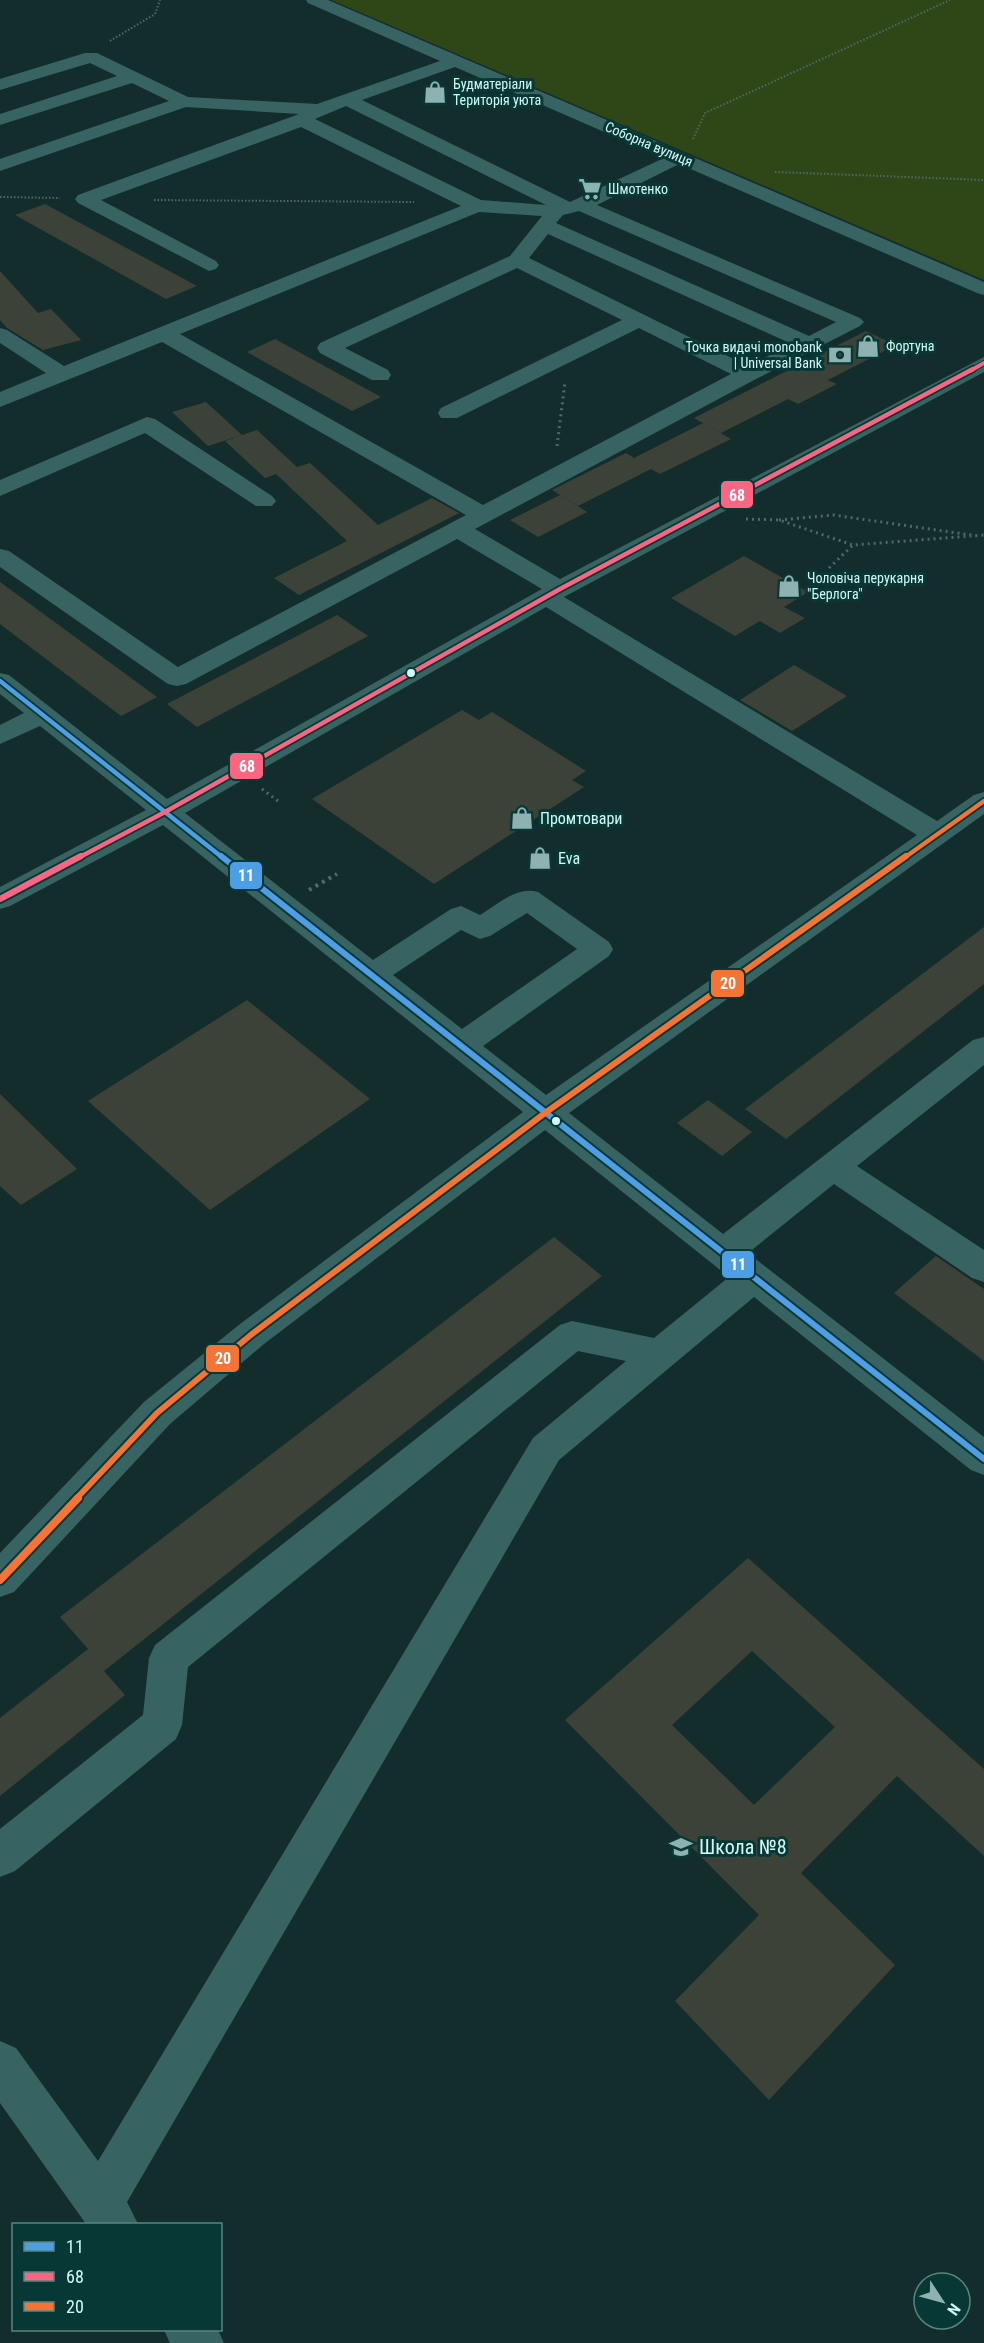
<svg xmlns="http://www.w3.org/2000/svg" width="984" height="2343" font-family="'Roboto Condensed',sans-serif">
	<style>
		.green { fill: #2f4717 }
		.building { fill: #3d4238; fill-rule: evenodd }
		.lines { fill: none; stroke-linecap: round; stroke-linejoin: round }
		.path-far2 { stroke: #496b69; stroke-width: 2; stroke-dasharray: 1.5 2; stroke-linecap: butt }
		.path-far1 { stroke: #496b69; stroke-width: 3; stroke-dasharray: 2 4; stroke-linecap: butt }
		.path { stroke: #496b69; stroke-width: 4; stroke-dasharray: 3 4.5; stroke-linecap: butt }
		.minor { fill: #376462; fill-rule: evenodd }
		.bus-1-far1-casing { stroke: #083836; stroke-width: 8 }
		.bus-1-casing { stroke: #083836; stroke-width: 10 }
		.bus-2-far2-casing { stroke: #083836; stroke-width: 6 }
		.bus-2-far1-casing { stroke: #083836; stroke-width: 8 }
		.bus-2-casing { stroke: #083836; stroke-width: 10 }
		.bus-3-far2-casing { stroke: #083836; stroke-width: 8 }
		.bus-3-far1-casing { stroke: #083836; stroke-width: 10 }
		.bus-3-casing { stroke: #083836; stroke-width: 12 }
		.bus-1-far1 { stroke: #4d9ee5; stroke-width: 4.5 }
		.bus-1 { stroke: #4d9ee5; stroke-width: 6 }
		.bus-2-far2 { stroke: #fa6682; stroke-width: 4 }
		.bus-2-far1 { stroke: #fa6682; stroke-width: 4.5 }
		.bus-2 { stroke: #fa6682; stroke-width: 6 }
		.bus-3-far2 { stroke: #f57335; stroke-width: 4.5 }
		.bus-3-far1 { stroke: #f57335; stroke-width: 6 }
		.bus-3 { stroke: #f57335; stroke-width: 8 }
		.bus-dot { fill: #d1f9f5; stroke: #083836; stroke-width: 2 }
		.labels { text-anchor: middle; stroke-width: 6; stroke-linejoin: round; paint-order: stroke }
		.far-poi-label { font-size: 14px; fill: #d1f9f5; stroke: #083836; text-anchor: start }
		.far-street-label { font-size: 14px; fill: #d1f9f5; stroke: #083836 }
		.poi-label { font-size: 16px; fill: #d1f9f5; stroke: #083836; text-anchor: start }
		.near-poi-label { font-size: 20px; fill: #d1f9f5; stroke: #083836; text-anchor: start }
		.line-badge { stroke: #083836; stroke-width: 2 }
		.badge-label { font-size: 16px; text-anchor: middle; font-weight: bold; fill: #fff }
	</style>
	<rect width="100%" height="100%" fill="#132d2c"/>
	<path class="green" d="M331 0H984V280Z"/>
	<path class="building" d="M45 204 197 286 166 299 15 215Z
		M0 271 38 313 51 309 81 340 43 350 7 328 0 320Z
		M866 331 896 345 828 380 837 384 798 404 788 399 721 433 694 418Z
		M275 339 381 397 352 411 247 352Z
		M206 402 242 435 208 446 172 412Z
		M703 423 731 439 660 474 651 469 578 506 552 490 626 453 634 458Z
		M257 430 297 467 310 463 378 525 432 498 459 513 299 595 274 578 347 541 276 474 265 478 225 441Z
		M560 495 587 512 538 537 510 520Z
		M744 556 808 592 784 607 805 618 780 633 760 621 735 636 671 598Z
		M0 582 157 697 121 716 0 624Z
		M337 615 368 636 197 727 167 704Z
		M794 665 847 696 792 731 740 700Z
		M462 710 479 720 492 712 586 771 572 780 584 787 434 884 312 799Z
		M984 927V984L786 1139 745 1109Z
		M247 1000 370 1099 210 1210 88 1101Z
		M0 1094 77 1169 21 1205 0 1186Z
		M708 1100 752 1132 722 1156 677 1123Z
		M554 1237 602 1276 104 1671 125 1695 0 1796V1718L88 1649 60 1617Z
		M936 1256 984 1289V1361L894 1293Z
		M748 1558 984 1769V1856L897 1776 801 1873 895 1965 769 2100 675 2001 759 1915 565 1720ZM752 1651 835 1727 754 1805 672 1725Z"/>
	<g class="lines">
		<path class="path-far2" d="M110 41 155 14 160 0
			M693 139 705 113 950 0
			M775 172 984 180
			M0 197 60 198
			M154 200 414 202"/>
		<path class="path-far1" d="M557 446 565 382
			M746 519 779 520 853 545
			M779 520 833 515 978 536
			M829 568 853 545 984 535
			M262 789 278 801"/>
		<path class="path" d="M309 890 337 874"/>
		<path class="minor" d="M306 0H328L984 282V295L977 293 679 164 597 205 860 318 864 322 860 326 756 379 475 529 560 579 984 357V372L564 597 937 821 974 795 984 792V814L569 1113 723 1234 973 1040 984 1037V1065L857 1166 984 1250V1282L972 1278 834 1184 748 1253 984 1437V1475L971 1470 754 1297 559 1460 127 2202 138 2224H86L0 2103V2041L16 2048 98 2161 533 1438 626 1361 578 1351 188 1667 182 1725 176 1739 15 1871 0 1877V1829L143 1715 149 1658 155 1645 560 1325 572 1321 654 1338 729 1277 545 1130 264 1344 170 1424 14 1592 0 1597V1553L144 1402 240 1324 523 1112 163 825 10 906 0 909V887L146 810 40 726 0 744V725L24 713 0 694V673L9 675 167 799 542 589 457 539 186 684 177 686 168 684 0 567V549L9 551 178 667 466 515 162 342 0 407V392L46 373 0 343V328L7 330 64 366 461 206 301 127 101 200 216 261 219 265 216 269 209 271 78 203 75 199 78 195 299 114 186 107 0 171V159L169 101 132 83 0 125V114L117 76 90 63 0 90V79L85 53H97L188 97 317 104 440 61 308 3ZM455 67 664 158 570 202 362 100ZM346 106 546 205 481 200 315 119ZM579 211 836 322 809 336 556 223 563 215ZM479 212 542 216 510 256 320 343 317 348 320 353 372 380H388L391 375 388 370 345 348 517 268 622 320 441 408 438 413 441 418H457L639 328 731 374 483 505 180 334ZM548 234 792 344 748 366 529 258ZM546 607 917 835 546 1095 483 1046 609 956 613 949 609 942 538 892C517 886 498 904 480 915L461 906 451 909 373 960 185 813ZM527 913 577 949 462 1029 393 975 461 930 480 939 490 936Z
			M147 417 155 419 272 496 276 501 272 506H256L145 433 0 496V480Z
			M164 2330H218L224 2343H170Z"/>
		<g class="bus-1-far1-casing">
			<path id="bus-1-far1" d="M0 681 223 858"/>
		</g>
		<g class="bus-1-casing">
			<path id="bus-1" d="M221 856 984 1459"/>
		</g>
		<g class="bus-2-far2-casing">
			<path id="bus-2-far2" d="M970 371 984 363"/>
		</g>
		<g class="bus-2-far1-casing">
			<path id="bus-2-far1" d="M78 858 165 812 560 589 973 369"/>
		</g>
		<g class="bus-2-casing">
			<path id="bus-2" d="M0 899 81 856"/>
		</g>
		<g class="bus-3-far2-casing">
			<path id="bus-3-far2" d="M904 858 984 801"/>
		</g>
		<g class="bus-3-far1-casing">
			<path id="bus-3-far1" d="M76 1499 157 1413 252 1334 545 1113 906 856"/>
		</g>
		<g class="bus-3-casing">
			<path id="bus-3" d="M0 1580 78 1498"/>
		</g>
		<use href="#bus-1-far1" class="bus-1-far1"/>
		<use href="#bus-1" class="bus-1"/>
		<use href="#bus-2-far2" class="bus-2-far2"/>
		<use href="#bus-2-far1" class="bus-2-far1"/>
		<use href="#bus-2" class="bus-2"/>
		<use href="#bus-3-far2" class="bus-3-far2"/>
		<use href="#bus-3-far1" class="bus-3-far1"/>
		<use href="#bus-3" class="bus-3"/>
	</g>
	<defs>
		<g id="shop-bare" transform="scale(1.8)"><path d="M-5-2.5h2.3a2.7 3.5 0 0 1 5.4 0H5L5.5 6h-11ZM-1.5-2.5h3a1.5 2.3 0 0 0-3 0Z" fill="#8eb2af" stroke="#083836" stroke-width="2.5" paint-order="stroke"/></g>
		<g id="supermarket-bare" transform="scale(1.8)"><path d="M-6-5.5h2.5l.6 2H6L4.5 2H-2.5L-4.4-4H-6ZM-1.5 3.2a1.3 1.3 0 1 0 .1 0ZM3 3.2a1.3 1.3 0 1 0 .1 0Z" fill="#8eb2af" stroke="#083836" stroke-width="2.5" paint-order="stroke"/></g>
		<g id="bank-bare" transform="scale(1.8)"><path d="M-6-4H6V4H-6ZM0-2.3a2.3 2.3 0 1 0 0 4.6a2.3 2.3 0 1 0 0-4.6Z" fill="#8eb2af" stroke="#083836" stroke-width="2.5" paint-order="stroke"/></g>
		<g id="school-bare" transform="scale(1.8)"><path d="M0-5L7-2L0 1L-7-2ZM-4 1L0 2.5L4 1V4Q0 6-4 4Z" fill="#8eb2af" stroke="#083836" stroke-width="2.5" paint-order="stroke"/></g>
	</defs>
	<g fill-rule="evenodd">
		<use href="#shop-bare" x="435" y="92"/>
		<use href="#supermarket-bare" x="590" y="189"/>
		<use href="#shop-bare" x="868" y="346"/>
		<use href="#bank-bare" x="840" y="355"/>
		<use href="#shop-bare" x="789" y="586"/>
		<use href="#shop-bare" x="522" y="818"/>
		<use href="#shop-bare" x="540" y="858"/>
		<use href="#school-bare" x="681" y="1847"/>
	</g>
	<g class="bus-dot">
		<circle cx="411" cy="673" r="5"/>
		<circle cx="556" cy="1121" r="5"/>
	</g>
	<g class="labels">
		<g class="far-poi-label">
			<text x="453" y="89">Будматеріали<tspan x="453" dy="16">Територія уюта</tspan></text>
			<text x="608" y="194">Шмотенко</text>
			<text x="886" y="351">Фортуна</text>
			<text x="822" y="352" text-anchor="end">Точка видачі monobank<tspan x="822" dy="16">| Universal Bank</tspan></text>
			<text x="807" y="583">Чоловіча перукарня<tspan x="807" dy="16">"Берлога"</tspan></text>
		</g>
		<g class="far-street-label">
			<text transform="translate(649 144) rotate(23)" y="5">Соборна вулиця</text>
		</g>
		<g class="poi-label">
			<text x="540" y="824">Промтовари</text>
			<text x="558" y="864">Eva</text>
		</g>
		<g class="near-poi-label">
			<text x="699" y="1854">Школа №8</text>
		</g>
	</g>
	<g class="line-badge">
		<rect x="720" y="480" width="34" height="29" rx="6" fill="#fa6682"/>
		<rect x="229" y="752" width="35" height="28" rx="6" fill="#fa6682"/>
		<rect x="229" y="861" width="34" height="29" rx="6" fill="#4d9ee5"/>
		<rect x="710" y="969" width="35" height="29" rx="6" fill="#f57335"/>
		<rect x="721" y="1250" width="34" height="29" rx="6" fill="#4d9ee5"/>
		<rect x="205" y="1344" width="35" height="29" rx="6" fill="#f57335"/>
	</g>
	<g class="badge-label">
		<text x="737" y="501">68</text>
		<text x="247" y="772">68</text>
		<text x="246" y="881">11</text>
		<text x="728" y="989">20</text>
		<text x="738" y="1270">11</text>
		<text x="223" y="1364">20</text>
	</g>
	<rect x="12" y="2223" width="210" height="108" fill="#083836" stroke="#588582" stroke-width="1.5"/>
	<rect x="24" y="2242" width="30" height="9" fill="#4d9ee5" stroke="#588582" stroke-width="1.5"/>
	<text x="66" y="2253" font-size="18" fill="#d1f9f5">11</text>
	<rect x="24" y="2272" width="30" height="9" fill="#fa6682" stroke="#588582" stroke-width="1.5"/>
	<text x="66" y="2283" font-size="18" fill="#d1f9f5">68</text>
	<rect x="24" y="2302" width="30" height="9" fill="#f57335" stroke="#588582" stroke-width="1.5"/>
	<text x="66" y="2313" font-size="18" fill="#d1f9f5">20</text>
	<g transform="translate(942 2301) rotate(126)"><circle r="28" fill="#083836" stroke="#588582" stroke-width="1.5"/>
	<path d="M0-4.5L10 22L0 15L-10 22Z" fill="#8eb2af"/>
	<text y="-9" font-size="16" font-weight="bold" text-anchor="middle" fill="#d1f9f5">N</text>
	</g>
</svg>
